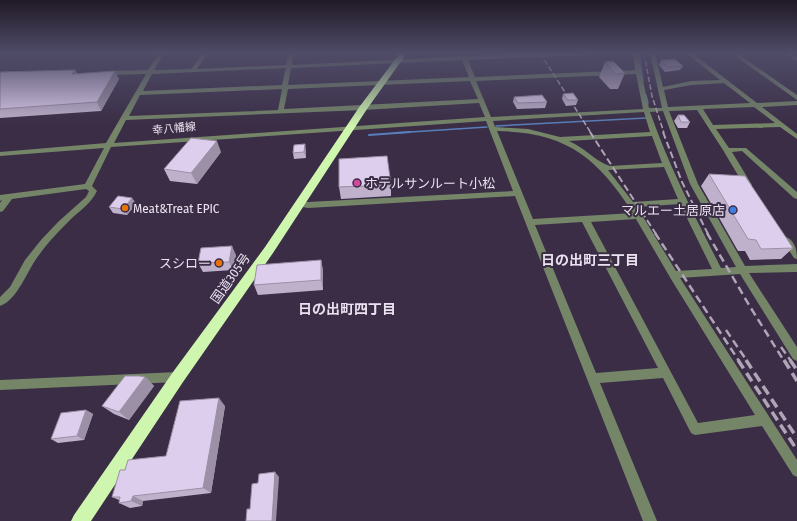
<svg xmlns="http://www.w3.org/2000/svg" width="797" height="521" font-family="'Fira Sans Condensed','Noto Sans JP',sans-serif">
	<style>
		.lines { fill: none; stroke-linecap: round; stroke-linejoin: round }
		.stream-far1 { stroke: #587fbb; stroke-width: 1.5 }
		.stream { stroke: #587fbb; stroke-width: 2 }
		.minor { fill: #758568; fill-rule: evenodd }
		.highway { fill: #cff6af; fill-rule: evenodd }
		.rail-far3 { stroke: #afa5b7; stroke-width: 1.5; stroke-dasharray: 5.5 2.5; stroke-linecap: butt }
		.rail-far2 { stroke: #afa5b7; stroke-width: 2; stroke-dasharray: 7 3.5; stroke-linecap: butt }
		.rail-far1 { stroke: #afa5b7; stroke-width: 2.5; stroke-dasharray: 8 4.5; stroke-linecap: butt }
		.rail { stroke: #afa5b7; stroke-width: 3.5; stroke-dasharray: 10 5.5; stroke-linecap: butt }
		.wall { fill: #bfb1cc }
		.shaded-wall { fill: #9b90a6 }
		.building { fill: #deceed; stroke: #9b90a6 }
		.hotel-dot { fill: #d1479c; stroke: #3a2d45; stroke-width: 1.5 }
		.food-dot { fill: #e8710a; stroke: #3a2d45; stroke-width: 1.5 }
		.shop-dot { fill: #3f7fe0; stroke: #3a2d45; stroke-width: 1.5 }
		.labels { text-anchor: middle; stroke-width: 4; stroke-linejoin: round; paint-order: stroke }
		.far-street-label { font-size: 11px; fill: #eae2f1; stroke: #3a2d45 }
		.poi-label { font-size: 13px; fill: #eae2f1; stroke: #3a2d45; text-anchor: start }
		.street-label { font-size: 13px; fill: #eae2f1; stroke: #3a2d45 }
		.neighbourhood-label { font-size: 14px; font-weight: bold; fill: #eae2f1; stroke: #3a2d45 }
	</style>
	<rect width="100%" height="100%" fill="#3a2d45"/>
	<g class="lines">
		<path class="stream-far1" d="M639 53 643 81
			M646 95 648 103
			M496 126 646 118
			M395 133 487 127"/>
		<path class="stream" d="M369 135 410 132"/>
		<path class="minor" d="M159 53H164L154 70 191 69 203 53H208L197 69 286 65 289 53H294L292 65 464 56 562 53H592L589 55 468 60 475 77 635 70 633 53H638L643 81 649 108H662L650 53H655L663 87 691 81 720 80 686 53H692L757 103 797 101V105L762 107 797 134V139L780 127 716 129 729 148H746L797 192V199L794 198 742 151 732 152 752 185 748 188 745 187 723 150 697 110 669 111 698 184 745 266 797 264V272L749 273 797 347V361L793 359 740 274 680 278 797 460V477L793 475 762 426 695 435 691 433 663 378 600 383 657 521H643L515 196 308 208 297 206 296 204 300 201 308 202 513 191 486 121 111 147 92 186 97 191C91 203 82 209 72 218 60 230 48 242 39 255 27 270 18 300 0 306V297L10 287 25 260 41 240 58 222 86 197 89 191 86 189 12 199 3 211 0 212V203L2 200 0 201V195L85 184 104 148 0 156V152L106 143 146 74 105 75 102 73 105 71 148 70ZM462 60 469 77 288 85 291 68ZM286 68 282 85 143 91 152 74ZM636 74 643 109 491 117 476 81ZM470 81 478 99 284 109 288 89ZM724 83 750 103 668 107 664 90 691 85ZM282 89 278 110 129 116 140 95ZM479 103 485 117 114 143 126 120 363 110ZM754 107 775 123 713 125 703 109ZM663 111 690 184 736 267 721 268C695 217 669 166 650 112ZM644 112 650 132 560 137 528 129 495 127 493 121ZM497 131C566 132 597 157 633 213L533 219ZM652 136 662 163 610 166C596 162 584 147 569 141ZM664 167 678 199 633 202 608 170ZM680 204 712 269 676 271 637 207ZM636 219 671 279 755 415 698 423 591 222ZM582 222 658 368 596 373 535 225Z
			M731 53H737L797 95V100Z
			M784 53H790L797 57V61Z
			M786 237C795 240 797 251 797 259L794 258 782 240Z
			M178 372 182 373 184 377 182 381 178 382 0 390V380Z"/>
		<path class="highway" d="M400 53H407L367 109 273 253 183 382 91 521H71L74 515 173 372 265 247 360 106Z"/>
		<path class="rail-far3" d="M540 53 591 133
			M644 53 652 96 664 133"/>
		<path class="rail-far2" d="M590 132 656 234
			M663 132 682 182 708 234"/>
		<path class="rail-far1" d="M655 233 739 361
			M707 233 749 305 784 361
			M726 330 747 361
			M781 347 791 361"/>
		<path class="rail" d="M738 360 797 450
			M746 360 797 438
			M784 360 797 381
			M790 360 797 370"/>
	</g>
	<path class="wall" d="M661 60 683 66 680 70 665 72 659 65Z
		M605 62 625 73 618 89H610L599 77Z
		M75 70 78 74 119 79 101 111 0 118V72Z
		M563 94 578 100 576 105 566 106 562 99Z
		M514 97 547 102 545 108 517 109 513 102Z
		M678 115 690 122 687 128H678L674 121Z
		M306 150V158L294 159 293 153Z
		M221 152 197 184 170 181 164 169Z
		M709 174 793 248 781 259 750 260 745 251H738L701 186Z
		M391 185V196L341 199 339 187Z
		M132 198 136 204 127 215 113 213 109 207Z
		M236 255 233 270 203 272 198 263Z
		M321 260 323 271V290L258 295 254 285Z
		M145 377 154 386 129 420 114 414 102 406Z
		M225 406 211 493 143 501 142 506 130 508 119 503V500L112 497 125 470 166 456Z
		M86 410 93 414 84 440 58 443 51 439Z"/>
	<path class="shaded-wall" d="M75 70 80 78 72 74Z
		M115 71 119 79 101 111 97 102Z
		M217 141 221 152 197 184 191 173Z
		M305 144 306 150V158L304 152Z
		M132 198 136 204 127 215 123 209Z
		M232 246 236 255 233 270 229 262Z
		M321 260 323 271V290L321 280Z
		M145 377 154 386 129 420 119 412Z
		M219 398 225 406 211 493 203 488Z
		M86 410 93 414 84 440 77 436Z
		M275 472 279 477 276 521H272Z
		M133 496 143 501 142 506 131 501Z"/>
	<path class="building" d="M675 59 683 66 668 67 661 60Z
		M613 61 625 73 616 74 605 62Z
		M75 70 72 74 115 71 97 102 0 109V72Z
		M573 93 578 100H568L563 94Z
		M542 95 547 102 518 103 514 97Z
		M678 115H684L690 122H681Z
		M191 138 217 141 191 173 164 169Z
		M305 144 304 152 293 153 294 145Z
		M387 156 391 185 339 187V159Z
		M709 174 745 176 793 248 761 249 756 240 748 239Z
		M118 196 132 198 123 209 109 207Z
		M232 246 229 262 198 263 201 248Z
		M321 260V280L254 285 257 265Z
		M125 376H140L145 377 119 412 102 406Z
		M219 398 203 488 133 496 131 501 119 503 120 497H112L120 470H125L128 460 166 456 180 401Z
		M86 410 77 436 51 439 61 413Z
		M275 472 272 521H246L247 509H250L252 484 258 483 259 474Z"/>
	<linearGradient id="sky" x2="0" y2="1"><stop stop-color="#201926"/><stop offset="0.42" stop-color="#4f4c68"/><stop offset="1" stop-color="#4f4c68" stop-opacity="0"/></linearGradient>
	<rect width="797" height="126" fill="url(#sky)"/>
	<circle class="hotel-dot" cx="357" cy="183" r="4"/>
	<g class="food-dot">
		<circle cx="125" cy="208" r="4"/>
		<circle cx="219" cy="263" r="4"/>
	</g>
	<circle class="shop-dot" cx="733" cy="210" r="4"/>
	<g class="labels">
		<g class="far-street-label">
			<text transform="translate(174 128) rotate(-5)" y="4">幸八幡線</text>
		</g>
		<g class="poi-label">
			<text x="365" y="188">ホテルサンルート小松</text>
			<text x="133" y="213">Meat&amp;Treat EPIC</text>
			<text x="725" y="215" text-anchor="end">マルエー土居原店</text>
			<text x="211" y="268" text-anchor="end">スシロー</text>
		</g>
		<g class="street-label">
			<text transform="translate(230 278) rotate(-55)" y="5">国道305号</text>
		</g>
		<g class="neighbourhood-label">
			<text x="590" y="265">日の出町三丁目</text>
			<text x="347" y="314">日の出町四丁目</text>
		</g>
	</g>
</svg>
